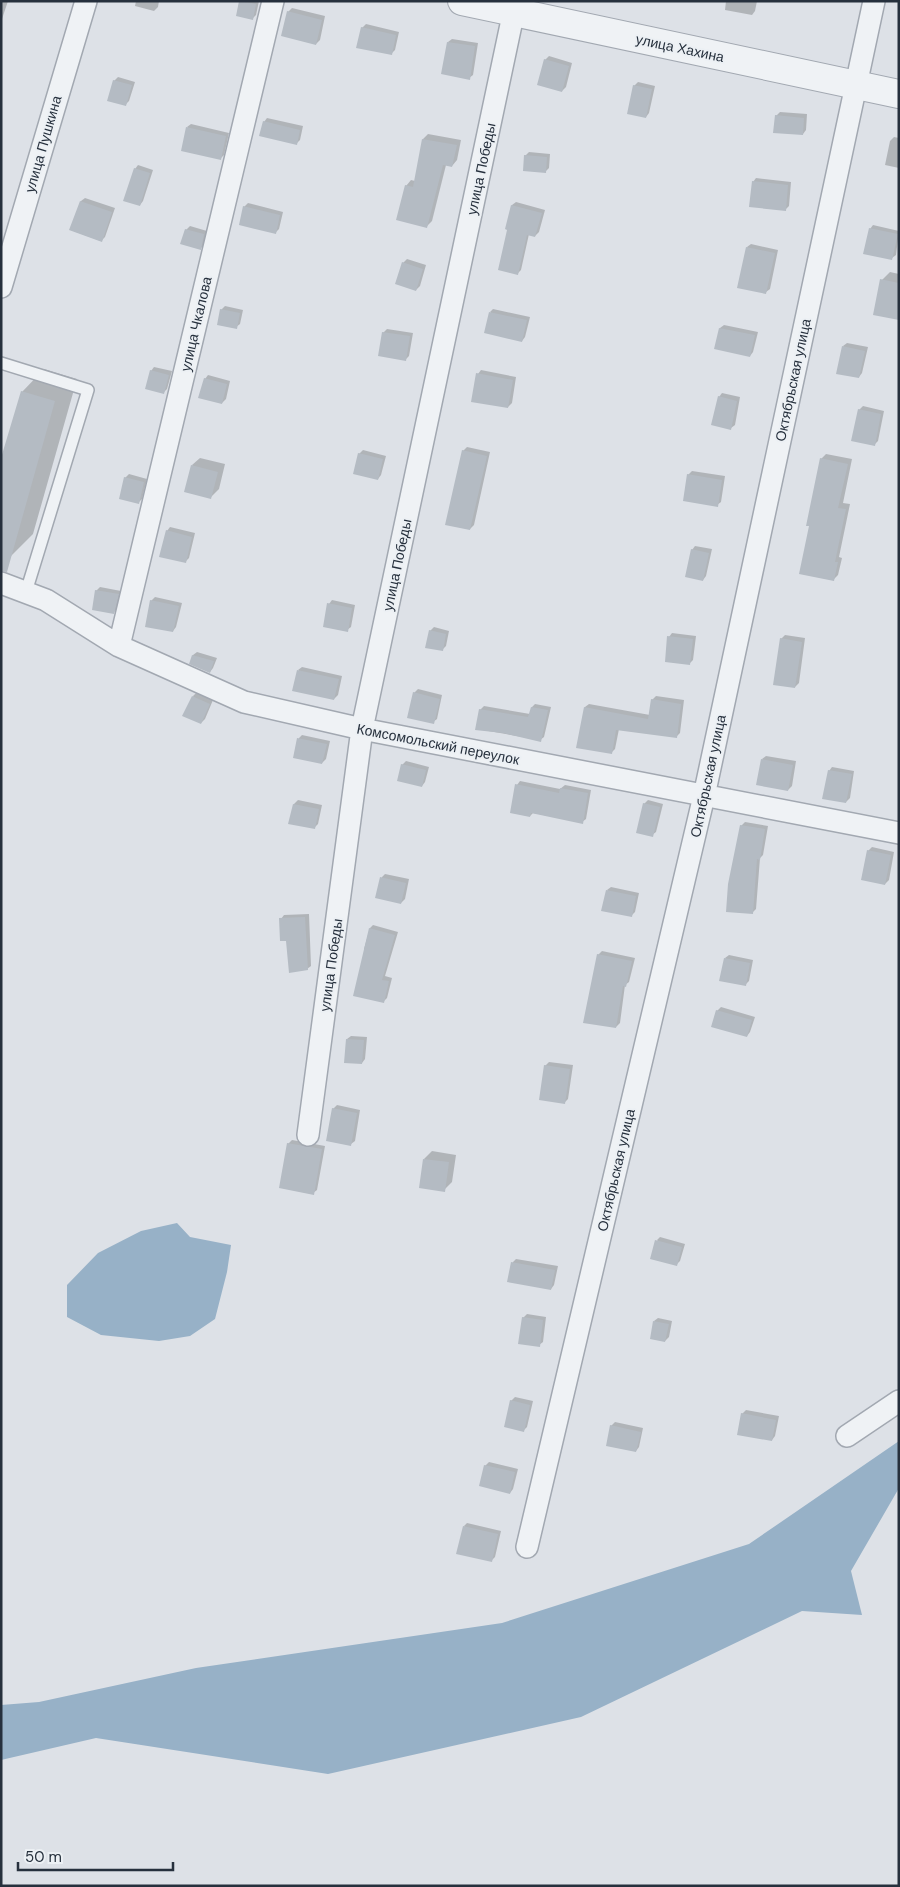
<svg xmlns="http://www.w3.org/2000/svg" width="900" height="1887" font-family="'DM Sans',sans-serif">
	<style>
		.water { fill: #97b1c7 }
		.shadow { fill: #0003 }
		.building { fill: #b4bbc3 }
		.lines { fill: none; stroke-linecap: round; stroke-linejoin: round }
		.service-casing { stroke: #a2a8b1; stroke-width: 14 }
		.minor-casing { stroke: #a2a8b1; stroke-width: 24 }
		.tertiary-casing { stroke: #a2a8b1; stroke-width: 30 }
		.service { stroke: #eff2f5; stroke-width: 11 }
		.minor { stroke: #eff2f5; stroke-width: 21 }
		.tertiary { stroke: #eff2f5; stroke-width: 28 }
		.labels { text-anchor: middle; stroke-width: 4; stroke-linejoin: round; paint-order: stroke }
		.street-label { font-size: 14px; fill: #26303d; stroke: #ecf0f4 }
	</style>
	<rect width="100%" height="100%" fill="#dde1e7"/>
	<path class="water" d="M177 1223 190 1237 231 1245 227 1272 215 1319 190 1336 159 1341 101 1335 67 1317V1285L98 1253 141 1231Z
		M899 1441V1488L851 1571 862 1615 802 1611 581 1717 328 1774 96 1738 1 1760V1705L39 1702 196 1668 502 1623 749 1544Z"/>
	<path class="shadow" d="M1 1H8L1 22Z
		M136 1H159L158 7 154 11 135 6Z
		M241 1H259L256 15 252 19 237 15Z
		M726 1H757L755 11 752 15 725 10Z
		M292 8 325 16 320 40 316 44 288 12Z
		M366 24 399 32 395 50 391 54 362 28Z
		M452 39 478 43 473 75 469 78 448 42Z
		M549 56 572 63 566 87 562 91 545 60Z
		M118 77 135 82 129 101 125 105 114 81Z
		M638 82 655 86 649 113 646 117 634 86Z
		M780 112 807 114 806 130 803 134 776 116Z
		M267 118 303 126 300 140 296 144 264 122Z
		M191 124 229 133 224 155 220 159 187 127Z
		M428 134 461 140 457 160 452 166 446 165 432 221 427 226 406 186 411 180 415 181 423 139Z
		M894 137 899 138V168L885 165 890 141Z
		M529 152 550 154 549 168 545 172 525 156Z
		M138 165 153 170 143 201 140 205 135 169Z
		M756 178 791 182 789 206 785 210 753 182Z
		M85 198 115 208 105 237 101 241 71 230 81 201Z
		M516 202 545 210 539 232 535 236 529 234 521 270 518 273 512 205Z
		M248 203 283 212 279 229 276 232 244 207Z
		M873 225 899 231 896 255 892 258 870 229Z
		M190 226 207 231 204 245 200 249 186 230Z
		M751 244 778 250 770 289 766 292 747 247Z
		M407 259 426 265 420 286 416 290 403 263Z
		M890 272 899 274V319L882 280Z
		M225 306 243 310 240 324 236 327 221 310Z
		M493 309 530 317 525 337 522 341 490 312Z
		M724 325 758 332 753 352 750 356 716 348 720 328Z
		M387 329 413 333 409 356 406 359 383 333Z
		M847 343 868 347 862 373 859 377 843 346Z
		M154 367 172 371 167 389 163 393 151 371Z
		M44 369 77 379 33 534 10 557 22 392Z
		M481 370 516 377 512 403 508 407 478 374Z
		M208 375 230 381 226 399 222 403 205 379Z
		M722 393 740 397 735 425 731 428 719 397Z
		M863 406 884 411 878 441 874 445 859 410Z
		M467 447 490 452 474 525 470 529 463 451Z
		M363 450 386 456 381 475 378 479 359 454Z
		M826 454 852 459 843 503 850 504 839 557 842 558 838 575 833 580 810 526 821 459Z
		M200 458 225 464 219 489 211 497 192 465Z
		M692 471 725 476 721 502 717 505 688 475Z
		M129 474 147 479 142 499 138 503 125 478Z
		M170 527 195 533 189 558 185 562 167 531Z
		M695 546 712 549 706 576 703 580 692 550Z
		M100 587 121 591 117 609 113 613 96 591Z
		M155 597 182 603 176 627 173 631 151 601Z
		M332 600 355 605 351 627 347 630 329 604Z
		M434 627 449 631 446 646 442 650 430 631Z
		M672 633 696 636 693 660 690 663 669 637Z
		M785 635 805 638 799 683 795 687 781 639Z
		M197 652 217 658 213 668 210 672 191 663 193 655Z
		M302 667 342 676 338 695 334 699 298 670Z
		M418 689 442 695 437 719 433 722 414 693Z
		M196 693 213 700 205 719 201 723 193 696Z
		M656 696 684 700 680 733 676 737 619 729 615 749 611 753 578 747 585 707 589 704 650 715 652 700Z
		M535 704 551 707 544 737 540 740 477 729 480 710 484 706 530 714 532 707Z
		M302 735 330 741 326 759 322 763 294 757 299 738Z
		M766 756 796 761 792 786 788 790 762 759Z
		M406 761 429 767 425 782 422 786 402 765Z
		M832 767 854 771 850 798 846 802 829 771Z
		M520 781 560 789 565 785 591 790 586 819 582 822 533 813 530 816 517 785Z
		M298 800 322 805 318 824 314 828 290 823 294 804Z
		M648 800 663 804 656 832 652 835 644 804Z
		M745 822 768 826 763 855 760 858 756 909 752 913 741 826Z
		M872 847 894 852 889 880 885 884 868 851Z
		M385 874 409 879 405 899 401 903 377 897 382 877Z
		M611 887 639 893 635 912 631 916 607 890Z
		M309 914 311 966 307 969 287 940 281 919 284 915Z
		M373 925 398 932 385 976 392 978 387 998 383 1002 366 949H364L370 928Z
		M602 951 635 958 629 982 625 985 620 1023 616 1027 598 955Z
		M729 955 753 960 749 981 745 985 725 958Z
		M721 1007 755 1017 750 1032 747 1036 717 1011Z
		M351 1036 367 1037 365 1059 362 1063 347 1039Z
		M549 1062 573 1065 568 1099 565 1102 545 1066Z
		M337 1105 360 1110 355 1141 351 1144 333 1109Z
		M292 1140 325 1146 317 1190 313 1193 288 1144Z
		M432 1151 456 1155 452 1182 444 1190 424 1159Z
		M660 1237 685 1244 680 1261 676 1265 657 1240Z
		M516 1259 558 1266 554 1285 551 1289 509 1281 513 1262Z
		M527 1314 546 1317 543 1342 539 1345 523 1318Z
		M658 1318 672 1321 669 1337 665 1341 654 1321Z
		M515 1397 533 1401 527 1427 523 1431 511 1401Z
		M746 1410 779 1416 775 1436 772 1440 742 1414Z
		M615 1422 643 1428 639 1447 636 1451 611 1426Z
		M489 1462 518 1469 513 1489 510 1493 485 1466Z
		M467 1523 501 1531 495 1557 491 1561 464 1526Z"/>
	<path class="building" d="M239 1 256 4 253 20 236 16Z
		M287 11 322 20 316 45 281 36Z
		M361 27 396 35 392 55 356 48Z
		M447 42 475 46 470 80 441 74Z
		M544 59 569 66 562 92 537 85Z
		M113 80 132 85 126 106 107 101Z
		M633 85 652 89 646 118 627 114Z
		M775 115 804 118 803 135 773 133Z
		M263 121 300 130 297 145 259 136Z
		M186 127 226 136 221 160 181 151Z
		M422 139 457 145 452 167 443 165 427 228 396 220 405 185 413 187Z
		M524 155 547 157 546 173 523 171Z
		M134 168 150 173 140 206 123 201Z
		M752 181 788 185 786 211 749 207Z
		M80 201 112 212 102 242 69 230Z
		M511 205 542 213 535 237 527 235 518 275 498 270 507 230 505 229Z
		M243 206 280 215 276 234 239 225Z
		M869 228 898 234 892 260 863 254Z
		M185 229 204 234 201 250 180 244Z
		M746 247 775 253 766 294 737 288Z
		M402 262 423 269 416 291 395 284Z
		M880 279 899 283V320L873 315Z
		M220 309 240 313 237 329 217 325Z
		M489 312 527 320 522 342 484 333Z
		M719 328 755 335 750 357 714 349Z
		M382 332 410 336 406 361 378 356Z
		M842 346 865 351 859 378 836 374Z
		M150 370 169 375 164 394 145 389Z
		M476 373 513 380 508 408 471 402Z
		M204 378 227 384 222 404 198 398Z
		M21 391 55 401 7 572 1 571V458Z
		M718 396 737 401 731 430 711 425Z
		M858 409 881 414 875 446 851 441Z
		M462 450 487 456 470 530 445 525Z
		M358 453 383 459 378 480 353 474Z
		M820 458 848 464 838 508 846 509 835 562H838L834 581 799 574 809 526H806Z
		M191 465 218 472 211 499 184 492Z
		M687 474 722 480 718 507 683 501Z
		M124 477 144 482 139 504 119 499Z
		M166 530 192 537 186 563 159 557Z
		M691 549 709 553 703 581 685 577Z
		M95 590 119 594 114 614 92 610Z
		M150 600 179 606 173 632 145 627Z
		M327 603 352 608 348 632 323 627Z
		M429 630 446 634 443 651 425 648Z
		M667 636 693 639 690 665 665 662Z
		M780 638 802 642 795 688 773 685Z
		M192 655 214 661 210 673 189 664Z
		M297 670 339 679 334 700 292 691Z
		M413 692 440 699 434 724 407 718Z
		M192 696 210 704 201 724 182 716Z
		M651 699 681 704 677 738 616 730 612 754 576 748 584 707 648 719Z
		M531 707 548 710 541 742 503 733 475 730 479 709 528 717Z
		M297 738 327 744 322 764 293 758Z
		M761 759 793 765 788 791 756 785Z
		M401 764 426 770 422 787 397 781Z
		M828 770 852 774 846 803 822 799Z
		M515 784 559 793 560 788 588 793 583 824 531 813 530 817 510 813Z
		M643 803 660 807 653 837 636 833Z
		M293 804 319 809 315 829 288 824Z
		M740 825 765 829 760 860 757 859 753 914 726 912 728 884Z
		M867 850 891 855 885 885 861 880Z
		M380 877 406 883 401 904 375 898Z
		M606 890 636 896 632 917 601 911Z
		M305 917 308 970 289 973 286 941H280L279 918Z
		M369 928 395 935 382 980 389 981 384 1003 353 996Z
		M597 954 632 961 626 987 623 986 616 1028 583 1023Z
		M724 958 750 963 746 986 719 981Z
		M716 1010 752 1020 747 1037 711 1027Z
		M346 1039 364 1040 362 1064 344 1063Z
		M544 1065 570 1069 565 1104 539 1100Z
		M332 1108 357 1113 351 1146 326 1141Z
		M287 1143 322 1149 314 1195 279 1188Z
		M423 1159 449 1162 445 1192 419 1188Z
		M655 1240 682 1247 677 1266 650 1259Z
		M511 1262 555 1270 551 1290 507 1282Z
		M522 1317 543 1320 540 1347 518 1344Z
		M653 1321 669 1324 665 1342 650 1339Z
		M510 1400 530 1405 524 1432 504 1427Z
		M741 1413 776 1420 772 1441 737 1435Z
		M610 1425 641 1432 636 1452 606 1446Z
		M484 1465 515 1472 510 1494 479 1486Z
		M463 1526 498 1534 492 1562 456 1554Z"/>
	<g class="lines">
		<g class="service-casing">
			<path id="service" d="M1 363 88 390 26 592"/>
		</g>
		<g class="minor-casing">
			<path id="minor" d="M1 287 86 1
				M1 583 46 600 119 646 244 702 362 729 899 833
				M119 646 273 1
				M308 1135 362 729 516 1
				M847 1436 899 1401
				M527 1547 704 796 874 1"/>
		</g>
		<g class="tertiary-casing">
			<path id="tertiary" d="M462 1 899 94"/>
		</g>
		<use href="#service" class="service"/>
		<use href="#minor" class="minor"/>
		<use href="#tertiary" class="tertiary"/>
	</g>
	<g class="labels">
		<g class="street-label">
			<text transform="translate(680 48) rotate(12)" y="5">улица Хахина</text>
			<text transform="translate(43 144) rotate(-74)" y="5">улица Пушкина</text>
			<text transform="translate(481 169) rotate(-78)" y="5">улица Победы</text>
			<text transform="translate(196 324) rotate(-77)" y="5">улица Чкалова</text>
			<text transform="translate(793 380) rotate(-78)" y="5">Октябрьская улица</text>
			<text transform="translate(397 565) rotate(-78)" y="5">улица Победы</text>
			<text transform="translate(438 744) rotate(11)" y="5">Комсомольский переулок</text>
			<text transform="translate(708 776) rotate(-78)" y="5">Октябрьская улица</text>
			<text transform="translate(331 965) rotate(-82)" y="5">улица Победы</text>
			<text transform="translate(616 1170) rotate(-77)" y="5">Октябрьская улица</text>
		</g>
	</g>
	<rect width="900" height="1887" fill="none" stroke="#26303d" stroke-width="5"/>
	<path d="M18 1862v8h155v-8" fill="none" stroke="#26303d" stroke-width="2.5"/>
	<text x="25" y="1862" font-size="15" fill="#26303d" stroke="#ecf0f4" stroke-width="4" paint-order="stroke">50 m</text>
</svg>
